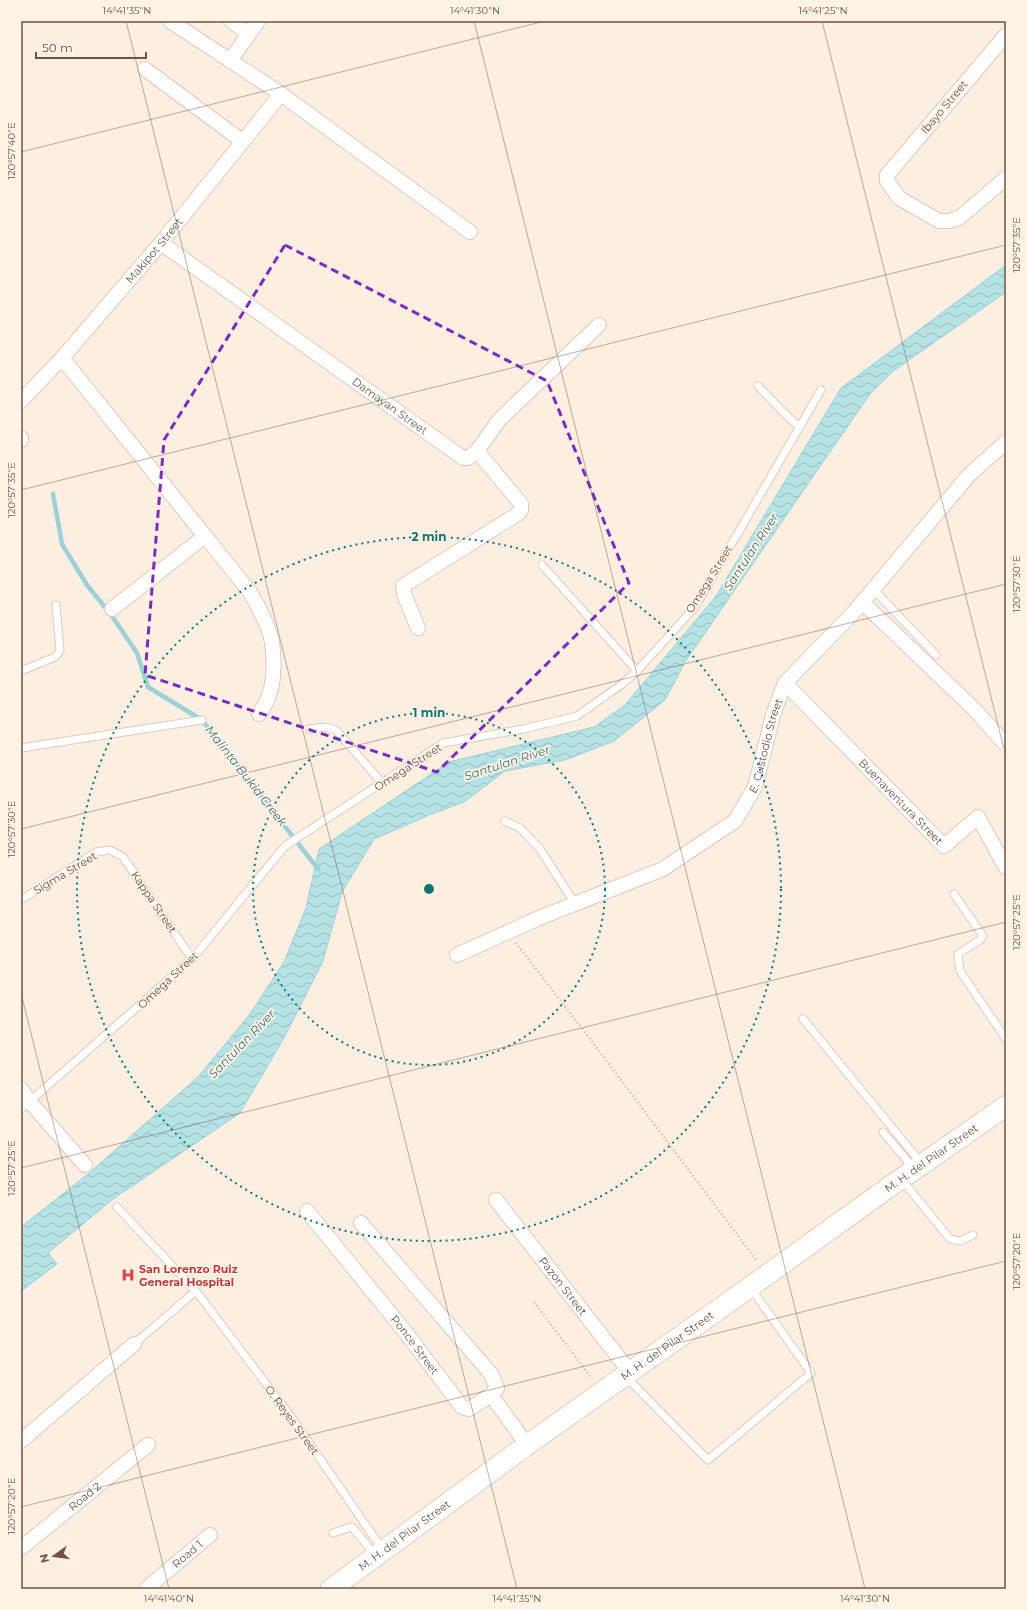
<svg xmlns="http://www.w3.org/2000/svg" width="1027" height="1610" font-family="Montserrat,sans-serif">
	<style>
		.water { fill: url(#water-waves); stroke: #9cd2d6 }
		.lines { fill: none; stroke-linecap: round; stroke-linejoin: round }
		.stream { stroke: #9cd2d6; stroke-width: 4.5 }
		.service-casing { stroke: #dfcabc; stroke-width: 9 }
		.minor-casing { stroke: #dfcabc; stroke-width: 16 }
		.secondary-casing { stroke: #e6ccbd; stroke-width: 22 }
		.path { stroke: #d5ad9c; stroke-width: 2.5; stroke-dasharray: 1 3; stroke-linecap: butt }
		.service { stroke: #fff; stroke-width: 7 }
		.minor { stroke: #fff; stroke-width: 14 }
		.secondary { stroke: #fff; stroke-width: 20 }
		.marked { fill: none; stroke: #7b2cbf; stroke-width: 3; stroke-dasharray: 8 5; stroke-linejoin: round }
		.ticks { fill: none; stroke: #715348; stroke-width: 1; stroke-opacity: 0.45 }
		.ring { fill: none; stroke: #0f766e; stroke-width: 2; stroke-dasharray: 2 4 }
		.labels { text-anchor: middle; stroke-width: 3.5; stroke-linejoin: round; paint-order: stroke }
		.street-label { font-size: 11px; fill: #715348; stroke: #fff3e6 }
		.health-label { font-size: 11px; font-weight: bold; fill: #be3a42; stroke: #fff3e6; text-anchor: start }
		.water-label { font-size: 12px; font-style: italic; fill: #3c7377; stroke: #fff3e6 }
		.centre { fill: #0f766e; stroke: #fff3e6; stroke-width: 2 }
		.ring-label { font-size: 12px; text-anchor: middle; font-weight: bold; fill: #0f766e; stroke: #fff3e6; stroke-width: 3.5; stroke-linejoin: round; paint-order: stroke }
		.neatline { fill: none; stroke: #715348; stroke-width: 1.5 }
		.ticks-label { font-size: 10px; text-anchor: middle; fill: #715348 }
	</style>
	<defs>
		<pattern id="water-waves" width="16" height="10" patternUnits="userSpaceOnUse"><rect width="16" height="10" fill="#b5e2e4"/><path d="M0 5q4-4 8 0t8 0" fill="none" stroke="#98babb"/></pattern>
	</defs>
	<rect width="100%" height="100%" fill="#fceee0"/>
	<path class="water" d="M1006 265V292L892 372 870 394 685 662 665 700 614 741 565 760 505 771 464 802 434 813 374 839 342 892 323 961 285 1036 240 1113 113 1199 48 1253 57 1264 21 1291V1227L88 1174 199 1076 250 1014 284 962 306 908 319 849 449 762 594 727 625 705 716 596 841 388Z"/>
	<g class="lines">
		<path class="stream" d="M53 494 62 544 87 585 112 616 137 653 148 687 202 720 318 869"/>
		<g class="service-casing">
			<path id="service" d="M758 386 787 416 800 427
				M542 565 637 671
				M873 589 936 655
				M21 671 55 657 60 651 56 605
				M310 729 325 727 336 730 382 783
				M21 748 202 720
				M505 821 520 828 540 849 575 904
				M954 894 983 936 980 940 958 954 960 971 1006 1039
				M21 900 96 852 110 850 123 857 192 959
				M803 1019 922 1164
				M21 1109 192 959 285 846 443 743 524 729 577 716 621 685 637 671 695 607 821 390
				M883 1132 914 1169
				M901 1179 950 1239 960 1241 973 1235
				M117 1207 196 1291 295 1422 382 1549
				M134 1344 196 1291
				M625 1376 708 1460 811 1373 750 1287
				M333 1533 351 1527 353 1528 375 1555"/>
		</g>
		<g class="minor-casing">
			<g id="minor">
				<path d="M170 21 281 94 470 232"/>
				<path d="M231 21 249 34"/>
				<path d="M1006 35 887 175V181L899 198 939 221H949L959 218 1006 178"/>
				<path d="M230 61 258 21"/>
				<path d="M145 69 242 141"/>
				<path id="s1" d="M161 243 463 458H468L477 451 500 419 599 325"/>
				<path d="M62 358 250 592C258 606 265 619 270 634 275 651 275 682 268 698 266 704 262 709 259 714"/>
				<path id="s2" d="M21 401 62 358 161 243 281 94"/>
				<path d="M21 438V440"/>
				<path d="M862 602 974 709 1006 745"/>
				<path d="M112 609 205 536"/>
				<path d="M418 628 404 594 403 586 519 513 521 510V504L477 451"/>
				<path id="s3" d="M785 683 944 846 978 817 1006 868"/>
				<path id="s4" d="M457 955 539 918 663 869 735 821 755 787 773 715 785 683 855 611 969 475 1006 442"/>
				<path d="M21 1089 30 1102 85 1165"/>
				<path id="s5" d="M496 1200 630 1372"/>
				<path id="s6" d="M307 1211 403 1329 462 1407 469 1409 491 1395 527 1445"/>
				<path d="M361 1223 491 1374 497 1388 491 1395"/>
				<path d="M21 1441 134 1344"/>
				<path id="s7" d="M21 1548 148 1445"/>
				<path id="s8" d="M146 1589 210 1535"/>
			</g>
		</g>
		<g class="secondary-casing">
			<g id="secondary">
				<path id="s9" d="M331 1589 527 1445 750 1287 885 1190 1006 1106"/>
			</g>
		</g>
		<path class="path" d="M516 943 587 1035 757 1261
			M534 1302 592 1379"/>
		<use href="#service" class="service"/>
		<use href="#minor" class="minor"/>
		<use href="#secondary" class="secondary"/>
	</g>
	<path class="marked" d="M285 245 547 381 629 583 437 772 145 675 164 440Z"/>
	<path class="ticks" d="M126 21 517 1589M474 21 865 1589M822 21 1006 757M21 152 545 21M21 490 1006 245M21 829 1006 584M21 993 169 1589M21 1168 1006 922M21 1507 1006 1261"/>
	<g class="ring">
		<circle cx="429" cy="889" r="176"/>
		<circle cx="429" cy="889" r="352"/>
	</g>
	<defs>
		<g id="hospital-bare" transform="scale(1.08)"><path d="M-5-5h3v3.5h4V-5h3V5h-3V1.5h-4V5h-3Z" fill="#e0444e" stroke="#fff3e6" stroke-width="2.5" paint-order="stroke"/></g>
	</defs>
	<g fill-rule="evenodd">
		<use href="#hospital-bare" x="128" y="1275"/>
	</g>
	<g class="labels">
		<g class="street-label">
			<text transform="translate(944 107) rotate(-50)" y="4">Ibayo Street</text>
			<text dy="4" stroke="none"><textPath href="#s2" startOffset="201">Makipot Street</textPath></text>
			<text dy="4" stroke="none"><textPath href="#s1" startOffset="281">Damayan Street</textPath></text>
			<text transform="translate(709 579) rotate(-58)" y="4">Omega Street</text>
			<text dy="4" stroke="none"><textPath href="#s4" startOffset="392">E. Custodio Street</textPath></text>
			<text transform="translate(408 767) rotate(-33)" y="4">Omega Street</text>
			<text dy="4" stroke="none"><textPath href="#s3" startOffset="166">Buenaventura Street</textPath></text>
			<text transform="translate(65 873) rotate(-31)" y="4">Sigma Street</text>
			<text transform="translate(154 902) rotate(56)" y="4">Kappa Street</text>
			<text transform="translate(168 980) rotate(-43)" y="4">Omega Street</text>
			<text dy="4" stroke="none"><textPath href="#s9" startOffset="739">M. H. del Pilar Street</textPath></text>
			<text dy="4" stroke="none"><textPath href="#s5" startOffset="109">Pazon Street</textPath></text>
			<text dy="4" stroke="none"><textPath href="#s6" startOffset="172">Ponce Street</textPath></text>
			<text dy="4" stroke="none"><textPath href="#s9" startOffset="415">M. H. del Pilar Street</textPath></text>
			<text transform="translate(292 1420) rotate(54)" y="4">O. Reyes Street</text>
			<text dy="4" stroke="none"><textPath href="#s7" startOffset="82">Road 2</textPath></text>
			<text dy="4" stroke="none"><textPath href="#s9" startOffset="91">M. H. del Pilar Street</textPath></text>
			<text dy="4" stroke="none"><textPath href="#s8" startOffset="54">Road 1</textPath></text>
		</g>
		<g class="health-label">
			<text x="139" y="1273">San Lorenzo Ruiz<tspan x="139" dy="13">General Hospital</tspan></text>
		</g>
		<g class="water-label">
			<text transform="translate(751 552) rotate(-57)" y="4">Santulan River</text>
			<text transform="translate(507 763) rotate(-18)" y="4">Santulan River</text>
			<text transform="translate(246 776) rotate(52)" y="4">Malinta Bukid Creek</text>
			<text transform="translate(242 1044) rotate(-46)" y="4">Santulan River</text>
		</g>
	</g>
	<circle cx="429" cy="889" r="6" class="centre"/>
	<g class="ring-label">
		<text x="429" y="541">2 min</text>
		<text x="429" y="717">1 min</text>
	</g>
	<rect width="1027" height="1610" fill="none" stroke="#fff3e6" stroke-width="44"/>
	<g transform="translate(54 1556) rotate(256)" stroke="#fff3e6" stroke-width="3" paint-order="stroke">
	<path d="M0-3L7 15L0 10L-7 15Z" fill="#715348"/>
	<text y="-6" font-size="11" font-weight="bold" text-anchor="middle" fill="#715348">N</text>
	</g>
	<path d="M36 52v6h110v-6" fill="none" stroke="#715348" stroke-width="2"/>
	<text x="42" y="52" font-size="12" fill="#715348" stroke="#fff3e6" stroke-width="3" paint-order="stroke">50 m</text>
	<rect x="22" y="22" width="983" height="1566" class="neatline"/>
	<g class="ticks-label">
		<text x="127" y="14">14°41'35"N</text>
		<text x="475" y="14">14°41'30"N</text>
		<text x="823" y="14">14°41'25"N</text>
		<text transform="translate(11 151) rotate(-90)" y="4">120°57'40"E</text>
		<text transform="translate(1016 245) rotate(-90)" y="4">120°57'35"E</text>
		<text transform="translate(11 490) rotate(-90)" y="4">120°57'35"E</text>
		<text transform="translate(1016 584) rotate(-90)" y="4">120°57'30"E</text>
		<text transform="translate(11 829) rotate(-90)" y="4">120°57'30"E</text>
		<text transform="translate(1016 922) rotate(-90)" y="4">120°57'25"E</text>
		<text transform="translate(11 1168) rotate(-90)" y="4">120°57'25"E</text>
		<text transform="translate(1016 1261) rotate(-90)" y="4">120°57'20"E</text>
		<text transform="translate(11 1506) rotate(-90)" y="4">120°57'20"E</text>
		<text x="169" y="1602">14°41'40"N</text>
		<text x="517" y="1602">14°41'35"N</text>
		<text x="865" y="1602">14°41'30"N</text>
	</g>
</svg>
